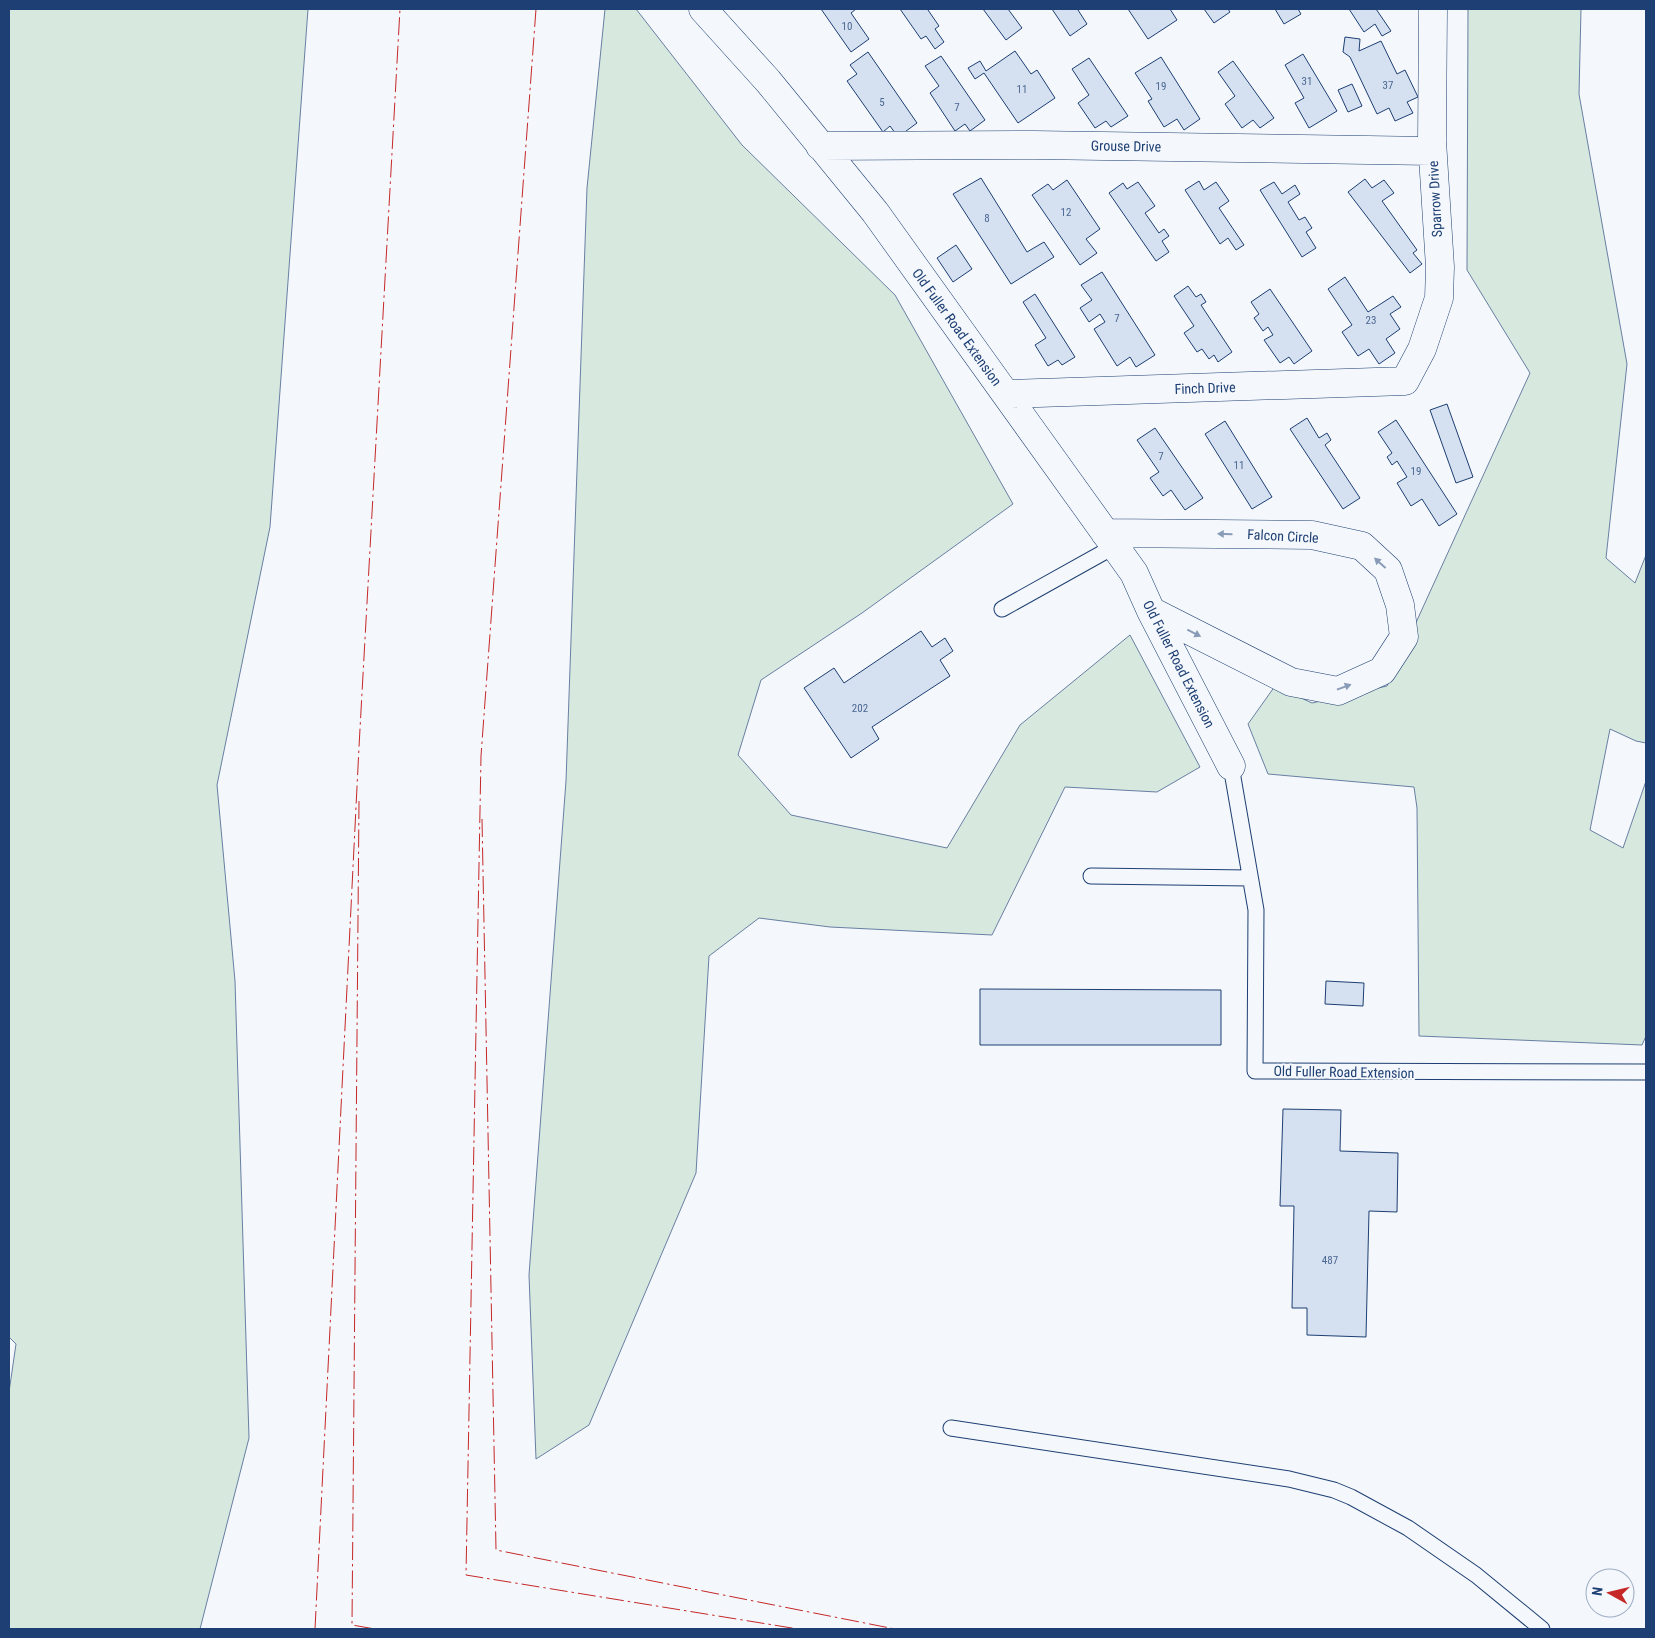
<svg xmlns="http://www.w3.org/2000/svg" width="1655" height="1638" font-family="'Roboto Condensed',sans-serif">
	<style>
		.green { fill: #d7e8df; stroke: #687fa3 }
		.building { fill: #d5e0f0; stroke: #1d3f73 }
		.lines { fill: none; stroke-linecap: round; stroke-linejoin: round }
		.service-casing { stroke: #1d3f73; stroke-width: 17 }
		.minor-casing { stroke: #1d3f73; stroke-width: 29 }
		.service { stroke: #f4f7fb; stroke-width: 15 }
		.minor { stroke: #f4f7fb; stroke-width: 28 }
		.power { stroke: #c62828; stroke-width: 1; stroke-dasharray: 18 4 2.5 4; stroke-linecap: butt }
		.oneway { fill: #889bb7 }
		.labels { text-anchor: middle; stroke-width: 4; stroke-linejoin: round; paint-order: stroke }
		.number-label { font-size: 11px; fill: #4b6792 }
		.street-label { font-size: 14px; fill: #1d3f73; stroke: #f4f7fb }
	</style>
	<rect width="100%" height="100%" fill="#f4f7fb"/>
	<path class="green" d="M9 9H308L270 527 217 785 235 981 249 1438 200 1629H9V1392L16 1344 9 1337Z
		M605 9H636L742 145 895 295 1013 504 862 613 761 680 738 755 791 815 947 848 1020 725 1130 635 1200 767 1157 792 1065 787 992 935 830 927 759 918 709 956 696 1173 589 1425 536 1459 529 1275 566 781 587 188Z
		M1468 9H1581L1579 94 1627 364 1606 558 1635 583 1646 555V743L1636 741 1610 729 1590 830 1623 848 1646 781V1036L1642 1045 1419 1036 1417 808 1414 787 1268 774 1248 724 1275 686 1312 703 1387 686 1530 373 1467 270Z"/>
	<path class="building" d="M821 9H856L851 13 869 39 851 52Z
		M900 9H929L928 10 939 26 935 29 944 42 935 49 926 36 921 39Z
		M983 9H1008L1022 28 1006 40Z
		M1052 9H1080L1078 10 1087 24 1070 36Z
		M1128 9H1170L1177 20 1148 39Z
		M1204 9H1228L1230 12 1214 23Z
		M1275 9H1298L1301 14 1284 24Z
		M1349 9H1376L1391 31 1382 36 1375 24 1364 32Z
		M1345 37 1360 39 1359 51 1381 41 1397 74 1405 70 1418 97 1407 102 1413 113 1395 121 1389 108 1377 114 1350 57 1343 52Z
		M1015 51 1031 74 1037 70 1055 98 1018 123 984 73 975 79 968 68 980 61 986 71Z
		M868 52 917 123 898 137 890 126 883 132 847 81 857 74 850 65Z
		M1303 54 1337 111 1309 128 1295 103 1304 98 1285 65Z
		M941 56 985 120 970 131 965 124 955 131 930 93 939 86 925 66Z
		M1161 57 1200 119 1184 130 1177 119 1164 127 1148 101 1152 99 1135 73Z
		M1089 58 1128 116 1111 127 1106 121 1095 128 1078 103 1089 95 1072 69Z
		M1233 61 1274 118 1260 128 1253 120 1242 128 1225 104 1235 96 1218 72Z
		M1352 84 1362 106 1348 112 1338 90Z
		M981 178 1027 252 1044 242 1054 257 1011 284 953 194Z
		M1365 179 1372 188 1384 180 1394 193 1382 201 1417 250 1413 253 1422 264 1410 273 1348 192Z
		M1067 180 1100 229 1086 239 1097 253 1080 265 1032 195 1048 184 1053 190Z
		M1199 181 1204 190 1216 182 1229 201 1219 208 1244 245 1236 250 1228 238 1220 244 1185 190Z
		M1138 182 1155 206 1145 213 1159 233 1164 229 1169 236 1162 241 1169 252 1156 261 1109 193 1123 183 1127 189Z
		M1274 182 1282 194 1295 185 1300 194 1288 202 1299 220 1305 217 1312 228 1306 232 1316 248 1302 257 1260 190Z
		M956 245 972 269 953 282 937 258Z
		M1102 272 1155 355 1136 367 1130 357 1117 366 1094 329 1105 322 1100 314 1089 322 1080 308 1092 300 1081 285Z
		M1345 277 1368 312 1393 296 1401 307 1390 314 1400 329 1386 339 1395 353 1379 364 1369 349 1358 356 1342 332 1352 325 1328 289Z
		M1188 286 1196 297 1201 294 1206 302 1201 305 1232 352 1218 362 1214 355 1209 359 1202 349 1197 352 1184 333 1194 326 1174 296Z
		M1270 289 1312 351 1294 364 1289 357 1280 363 1264 340 1273 335 1268 327 1263 331 1254 318 1259 314 1251 302Z
		M1035 294 1075 357 1062 365 1058 360 1048 366 1035 345 1046 338 1023 302Z
		M1447 404 1473 477 1456 483 1430 410Z
		M1307 418 1319 438 1327 433 1331 440 1325 445 1360 498 1343 509 1290 429Z
		M1396 420 1457 514 1439 526 1422 499 1411 506 1397 483 1407 477 1397 461 1392 465 1387 457 1392 453 1378 432Z
		M1225 421 1272 497 1252 509 1205 434Z
		M1155 428 1203 498 1185 510 1171 490 1163 496 1150 478 1159 472 1137 440Z
		M921 631 932 647 945 638 953 651 940 660 950 676 872 727 879 739 851 758 804 688 834 668 844 683Z
		M1326 981 1364 983 1363 1006 1325 1004Z
		M980 989 1221 990V1045H980Z
		M1283 1109 1341 1110 1340 1151 1398 1153 1397 1212 1369 1211 1366 1337 1307 1335V1308H1292L1294 1206H1280Z"/>
	<g class="lines">
		<g class="service-casing">
			<path id="service" d="M1002 609 1115 546
				M1231 766 1256 910 1255 1071 1646 1072
				M1091 876 1250 878
				M951 1428 1289 1479 1334 1490 1351 1497 1408 1528 1476 1575 1542 1629"/>
		</g>
		<g class="minor-casing">
			<path id="minor" d="M703 9 768 81 875 212 1134 573 1151 611 1231 766
				M820 146 1034 145 1432 151
				M1006 394 1405 381 1422 349 1439 298 1440 267 1432 141 1433 9
				M1105 533 1312 535 1362 546 1388 570 1400 605 1404 637 1382 671 1338 691 1291 682 1151 611"/>
		</g>
		<use href="#service" class="service"/>
		<use href="#minor" class="minor"/>
		<path class="power" d="M536 9 481 756 466 1575 798 1629
			M359 801 352 1625 375 1629
			M482 819 496 1550 895 1629
			M315 1629 359 747 400 9"/>
	</g>
	<defs><path id="oneway-solid" d="M-6-.8H1V-3.2L6.5 0L1 3.2V.8H-6Z" transform="scale(1.25)"/></defs>
	<g class="oneway">
		<use href="#oneway-solid" transform="translate(1225 534) rotate(-179)"/>
		<use href="#oneway-solid" transform="translate(1380 563) rotate(-138)"/>
		<use href="#oneway-solid" transform="translate(1194 633) rotate(27)"/>
		<use href="#oneway-solid" transform="translate(1344 687) rotate(-20)"/>
	</g>
	<g class="labels">
		<g class="number-label">
			<text x="847" y="30">10</text>
			<text x="1307" y="85">31</text>
			<text x="1388" y="89">37</text>
			<text x="1161" y="90">19</text>
			<text x="1022" y="93">11</text>
			<text x="882" y="106">5</text>
			<text x="957" y="111">7</text>
			<text x="1066" y="216">12</text>
			<text x="987" y="222">8</text>
			<text x="1117" y="322">7</text>
			<text x="1371" y="324">23</text>
			<text x="1161" y="460">7</text>
			<text x="1239" y="469">11</text>
			<text x="1416" y="475">19</text>
			<text x="860" y="712">202</text>
			<text x="1330" y="1264">487</text>
		</g>
		<g class="street-label">
			<text transform="translate(1126 146) rotate(1)" y="5">Grouse Drive</text>
			<text transform="translate(1435 199) rotate(-93)" y="5">Sparrow Drive</text>
			<text transform="translate(957 327) rotate(54)" y="5">Old Fuller Road Extension</text>
			<text transform="translate(1205 388) rotate(-2)" y="5">Finch Drive</text>
			<text transform="translate(1283 536) rotate(3)" y="5">Falcon Circle</text>
			<text transform="translate(1179 664) rotate(63)" y="5">Old Fuller Road Extension</text>
			<text transform="translate(1344 1072) rotate(1)" y="5">Old Fuller Road Extension</text>
		</g>
	</g>
	<rect width="1655" height="1638" fill="none" stroke="#1d3f73" stroke-width="20"/>
	<g transform="translate(1610 1593) rotate(278)"><circle r="24" fill="#f4f7fb" stroke="#9eadc5"/>
	<path d="M0-4L9 19L0 12L-9 19Z" fill="#c62828"/>
	<text y="-8" font-size="14" font-weight="bold" text-anchor="middle" fill="#1d3f73">N</text>
	</g>
</svg>
